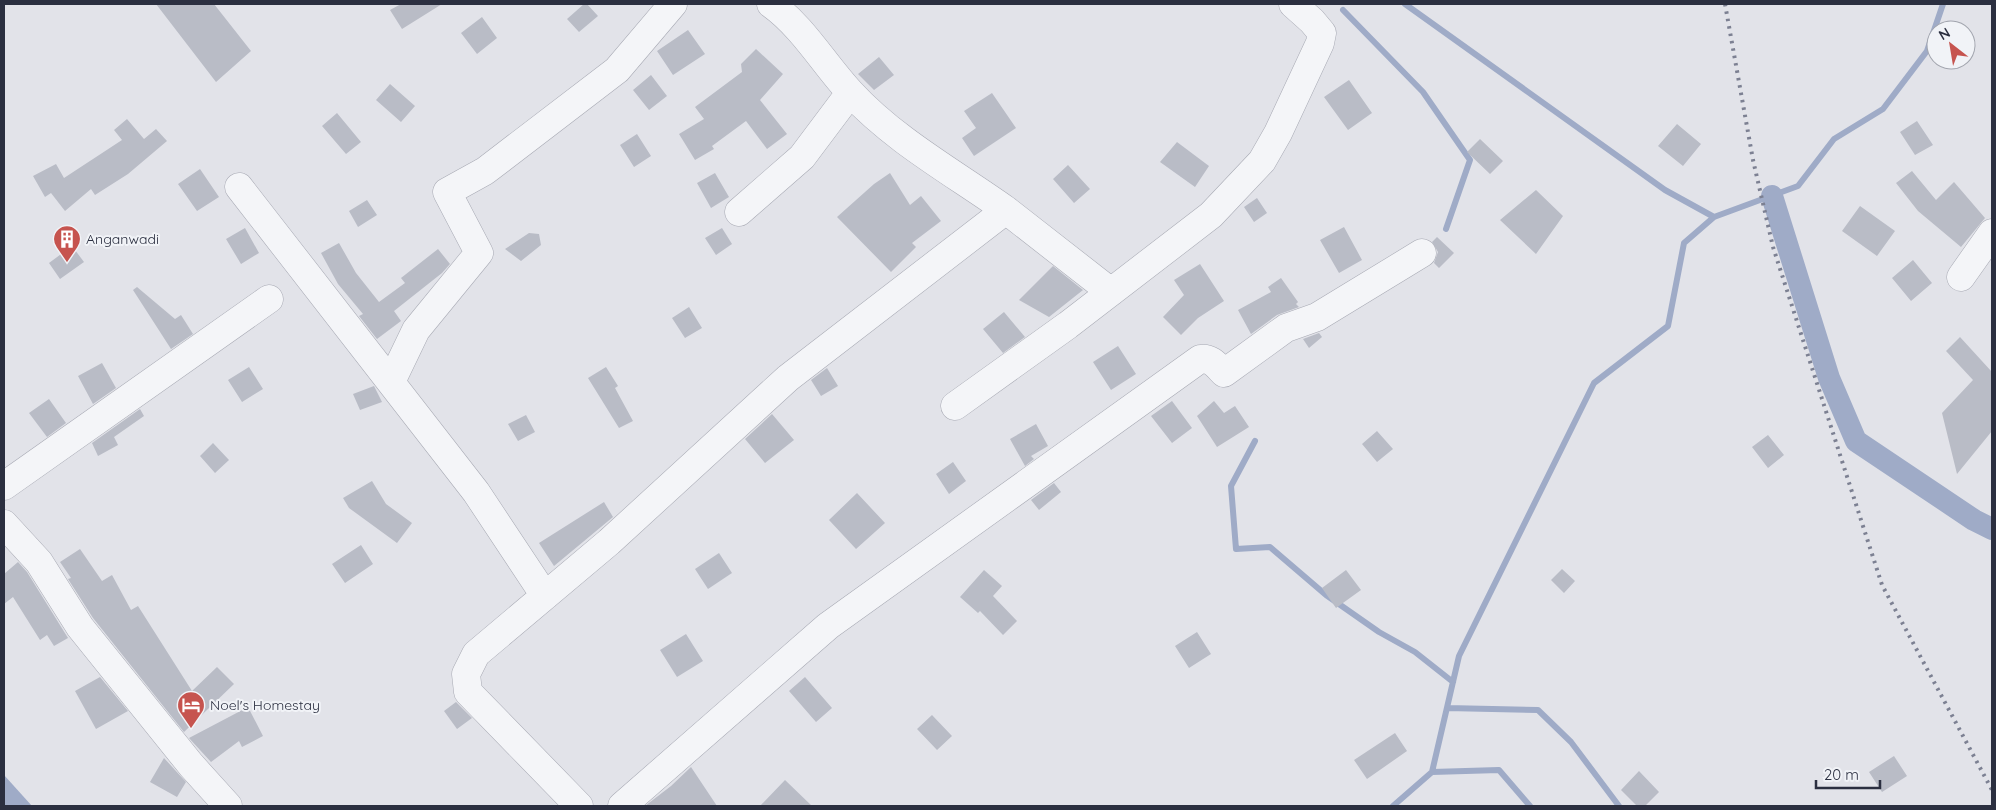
<svg xmlns="http://www.w3.org/2000/svg" width="1996" height="810" font-family="Quicksand,sans-serif">
	<style>
		.water { fill: #9fabc7 }
		.lines { fill: none; stroke-linecap: round; stroke-linejoin: round }
		.stream { stroke: #9fabc7; stroke-width: 6 }
		.canal { stroke: #9fabc7; stroke-width: 22 }
		.building { fill: #b9bcc6 }
		.minor-casing { stroke: #a7a9b3; stroke-width: 29 }
		.minor { stroke: #f4f5f8; stroke-width: 28 }
		.rail { stroke: #7c8092; stroke-width: 4; stroke-dasharray: 2.5 5; stroke-linecap: butt }
		.labels { text-anchor: middle; stroke-width: 4; stroke-linejoin: round; paint-order: stroke }
		.poi-label { font-size: 14px; fill: #2b2f40; stroke: #f1f3f7; text-anchor: start }
	</style>
	<rect width="100%" height="100%" fill="#e2e3e9"/>
	<path class="water" d="M4 775 32 806H4Z"/>
	<g class="lines">
		<path class="stream" d="M1405 4 1665 190 1714 217
			M1343 10 1423 92 1470 160 1446 229
			M1255 441 1231 486 1236 549 1270 547 1326 595 1379 632 1415 652 1453 682
			M1447 708 1538 710 1571 742 1619 806
			M1432 772 1499 770 1530 806
			M1393 806 1432 772 1459 656 1594 383 1668 326 1684 243 1714 217 1798 186 1834 139 1883 109 1927 51 1943 4"/>
		<path class="canal" d="M1772 196 1829 378 1856 441 1974 520 1992 529"/>
	</g>
	<path class="building" d="M156 4H214L251 51 216 82Z
		M401 4H442L402 29 390 10Z
		M584 4H587L598 16 579 32 567 19Z
		M482 17 497 38 477 54 461 33Z
		M688 30 705 54 673 75 657 51Z
		M756 49 783 74 760 100 787 134 767 149 746 121 712 146 714 149 695 160 679 134 704 119 695 107 742 72 741 64Z
		M879 57 894 75 874 90 858 74Z
		M651 75 667 96 649 110 633 90Z
		M1349 80 1372 113 1348 130 1324 97Z
		M390 84 415 106 401 122 376 100Z
		M992 93 1016 128 974 156 962 138 976 128 964 111Z
		M337 113 361 142 346 154 322 126Z
		M127 119 144 139 156 129 167 141 128 174 95 195 91 189 65 211 51 193 45 197 33 176 56 164 64 178 122 140 114 130Z
		M1917 121 1933 145 1915 155 1900 132Z
		M1677 124 1701 144 1683 166 1658 146Z
		M637 134 651 156 634 167 620 145Z
		M1480 139 1503 161 1490 174 1467 152Z
		M1177 142 1209 166 1195 187 1160 162Z
		M1068 165 1090 189 1074 203 1053 179Z
		M200 169 219 197 197 211 178 184Z
		M1912 171 1936 200 1954 182 1985 218 1961 247 1918 211 1896 183Z
		M715 173 729 197 711 208 697 183Z
		M890 173 910 205 921 196 941 221 912 243 916 247 891 272 837 217 874 184Z
		M1536 190 1563 216 1536 254 1500 220Z
		M1257 198 1267 213 1254 222 1244 207Z
		M367 200 377 215 358 227 349 211Z
		M1860 206 1895 231 1877 256 1842 231Z
		M1344 227 1362 260 1339 273 1320 240Z
		M245 228 259 253 241 264 226 239Z
		M722 228 732 244 716 255 705 238Z
		M529 233 539 234 541 245 521 261 505 249Z
		M1437 237 1454 253 1439 268 1434 263 1438 252 1432 242Z
		M339 243 356 273 379 302 405 283 401 278 438 249 450 264 442 273 394 311 401 321 377 339 359 316 363 314 338 284 321 253Z
		M72 246 84 262 60 279 49 263Z
		M1913 260 1932 283 1911 301 1892 278Z
		M1200 264 1224 301 1198 318 1181 335 1163 317 1184 295 1174 280Z
		M1053 266 1083 290 1049 317 1019 300Z
		M1281 278 1298 302 1296 304 1299 307 1277 315 1251 334 1238 310 1271 292 1268 287Z
		M137 287 175 319 181 315 193 334 171 349 133 290Z
		M689 307 702 328 685 338 672 318Z
		M1004 312 1025 337 1003 353 983 329Z
		M1319 333 1322 337 1309 348 1303 339Z
		M1960 337 1992 372V431L1957 474 1942 413 1973 380 1946 351Z
		M1118 346 1136 374 1111 390 1093 362Z
		M102 363 116 388 93 404 78 376Z
		M249 367 263 389 242 402 228 380Z
		M606 367 618 386 615 388 633 421 619 428 588 378Z
		M827 368 838 386 821 396 811 380Z
		M374 386 382 402 360 410 353 394Z
		M49 399 66 423 47 437 29 413Z
		M1172 401 1192 428 1172 443 1151 416Z
		M1214 401 1224 413 1235 406 1249 427 1217 447 1197 416Z
		M140 409 144 416 114 437 118 445 98 456 92 443Z
		M772 414 794 440 765 463 745 439Z
		M526 415 535 432 518 441 508 424Z
		M1036 424 1048 446 1031 456 1034 459 1025 466 1010 439Z
		M1377 431 1393 449 1377 462 1362 444Z
		M1768 435 1784 455 1768 468 1752 447Z
		M213 443 229 460 215 473 200 456Z
		M953 462 966 481 949 494 936 474Z
		M372 481 386 504 412 523 397 543 349 508 343 498Z
		M1054 483 1061 492 1039 510 1031 500Z
		M857 493 885 523 856 549 829 520Z
		M604 502 613 517 554 566 539 543Z
		M361 545 373 564 345 583 332 564Z
		M80 549 102 581 112 575 131 610 138 606 192 691 217 667 234 684 184 732 93 618 68 579 71 578 60 562Z
		M719 553 732 573 708 589 695 569Z
		M18 562 27 572 68 638 54 646 47 635 40 640 13 597 4 604V574Z
		M1562 569 1575 581 1564 593 1551 580Z
		M984 570 1002 586 993 596 1017 621 1003 635 980 611 978 613 960 597Z
		M1346 570 1361 590 1336 608 1322 588Z
		M1197 632 1211 654 1189 668 1175 646Z
		M686 634 703 661 677 677 660 650Z
		M100 677 128 711 96 729 75 691Z
		M805 677 832 708 816 722 789 691Z
		M456 702 472 718 457 729 444 711Z
		M248 707 263 736 242 747 239 741 211 762 189 738Z
		M932 715 952 736 937 750 917 729Z
		M1395 733 1407 751 1367 779 1354 760Z
		M1894 756 1907 776 1882 792 1869 772Z
		M164 758 186 782 177 797 150 782Z
		M691 767 717 806H645L671 786Z
		M1639 771 1659 792 1645 806H1637L1621 790Z
		M785 780 812 806H760Z"/>
	<g class="lines">
		<g class="minor-casing">
			<path id="minor" d="M771 4C803 27 824 64 850 92 894 140 954 173 1006 210
				M239 187 476 492 545 596
				M739 212 802 157 850 93
				M1961 277 1992 233
				M391 382 416 330 479 253 447 192 485 171 617 70 673 4
				M955 406 1068 325 1211 215 1262 161 1278 133 1320 43 1322 33 1312 21 1293 4
				M4 486 269 299
				M4 524 39 562 80 627 191 765 228 806
				M579 806 468 692 466 674 476 654 609 542 788 378 1006 210 1111 292
				M622 806 828 626 1200 359C1211 357 1217 366 1224 373L1286 328 1317 317 1422 253"/>
		</g>
		<use href="#minor" class="minor"/>
		<path class="rail" d="M1725 4 1753 160 1773 247 1882 585 1992 790"/>
	</g>
	<defs>
		<g id="building-pin" transform="scale(1.4375)"><path d="M0 17L-7.5 6A9.5 9.5 0 1 1 7.5 6Z" fill="#c6544f" stroke="#f1f3f7"/><path d="M-4-6H4V6H1V3H-1V6H-4ZM-2.5-4.3h1.7v1.8h-1.7ZM.8-4.3h1.7v1.8H.8ZM-2.5-1h1.7V.8h-1.7ZM.8-1h1.7V.8H.8Z" fill="#fff"/></g>
		<g id="hotel-pin" transform="scale(1.4375)"><path d="M0 17L-7.5 6A9.5 9.5 0 1 1 7.5 6Z" fill="#c6544f" stroke="#f1f3f7"/><path d="M-6-4.5h1.5V1H6V5H4.5V3h-9V5H-6ZM-4 0a1.8 1.8 0 1 1 3.6 0ZM.5 0V-2.5h3Q6-2.5 6 0Z" fill="#fff"/></g>
	</defs>
	<g fill-rule="evenodd">
		<use href="#building-pin" x="67" y="239"/>
		<use href="#hotel-pin" x="191" y="705"/>
	</g>
	<g class="labels">
		<g class="poi-label">
			<text x="86" y="244">Anganwadi</text>
			<text x="210" y="710">Noel's Homestay</text>
		</g>
	</g>
	<rect width="1996" height="810" fill="none" stroke="#2b2f40" stroke-width="10"/>
	<g transform="translate(1951 45) rotate(329)"><circle r="24" fill="#f1f3f7" stroke="#a2a5ae"/>
	<path d="M0-4L9 19L0 12L-9 19Z" fill="#c6544f"/>
	<text y="-8" font-size="14" font-weight="bold" text-anchor="middle" fill="#2b2f40">N</text>
	</g>
	<path d="M1816 780v8h64v-8" fill="none" stroke="#2b2f40" stroke-width="2.5"/>
	<text x="1824" y="780" font-size="15" fill="#2b2f40" stroke="#f1f3f7" stroke-width="4" paint-order="stroke">20 m</text>
</svg>
